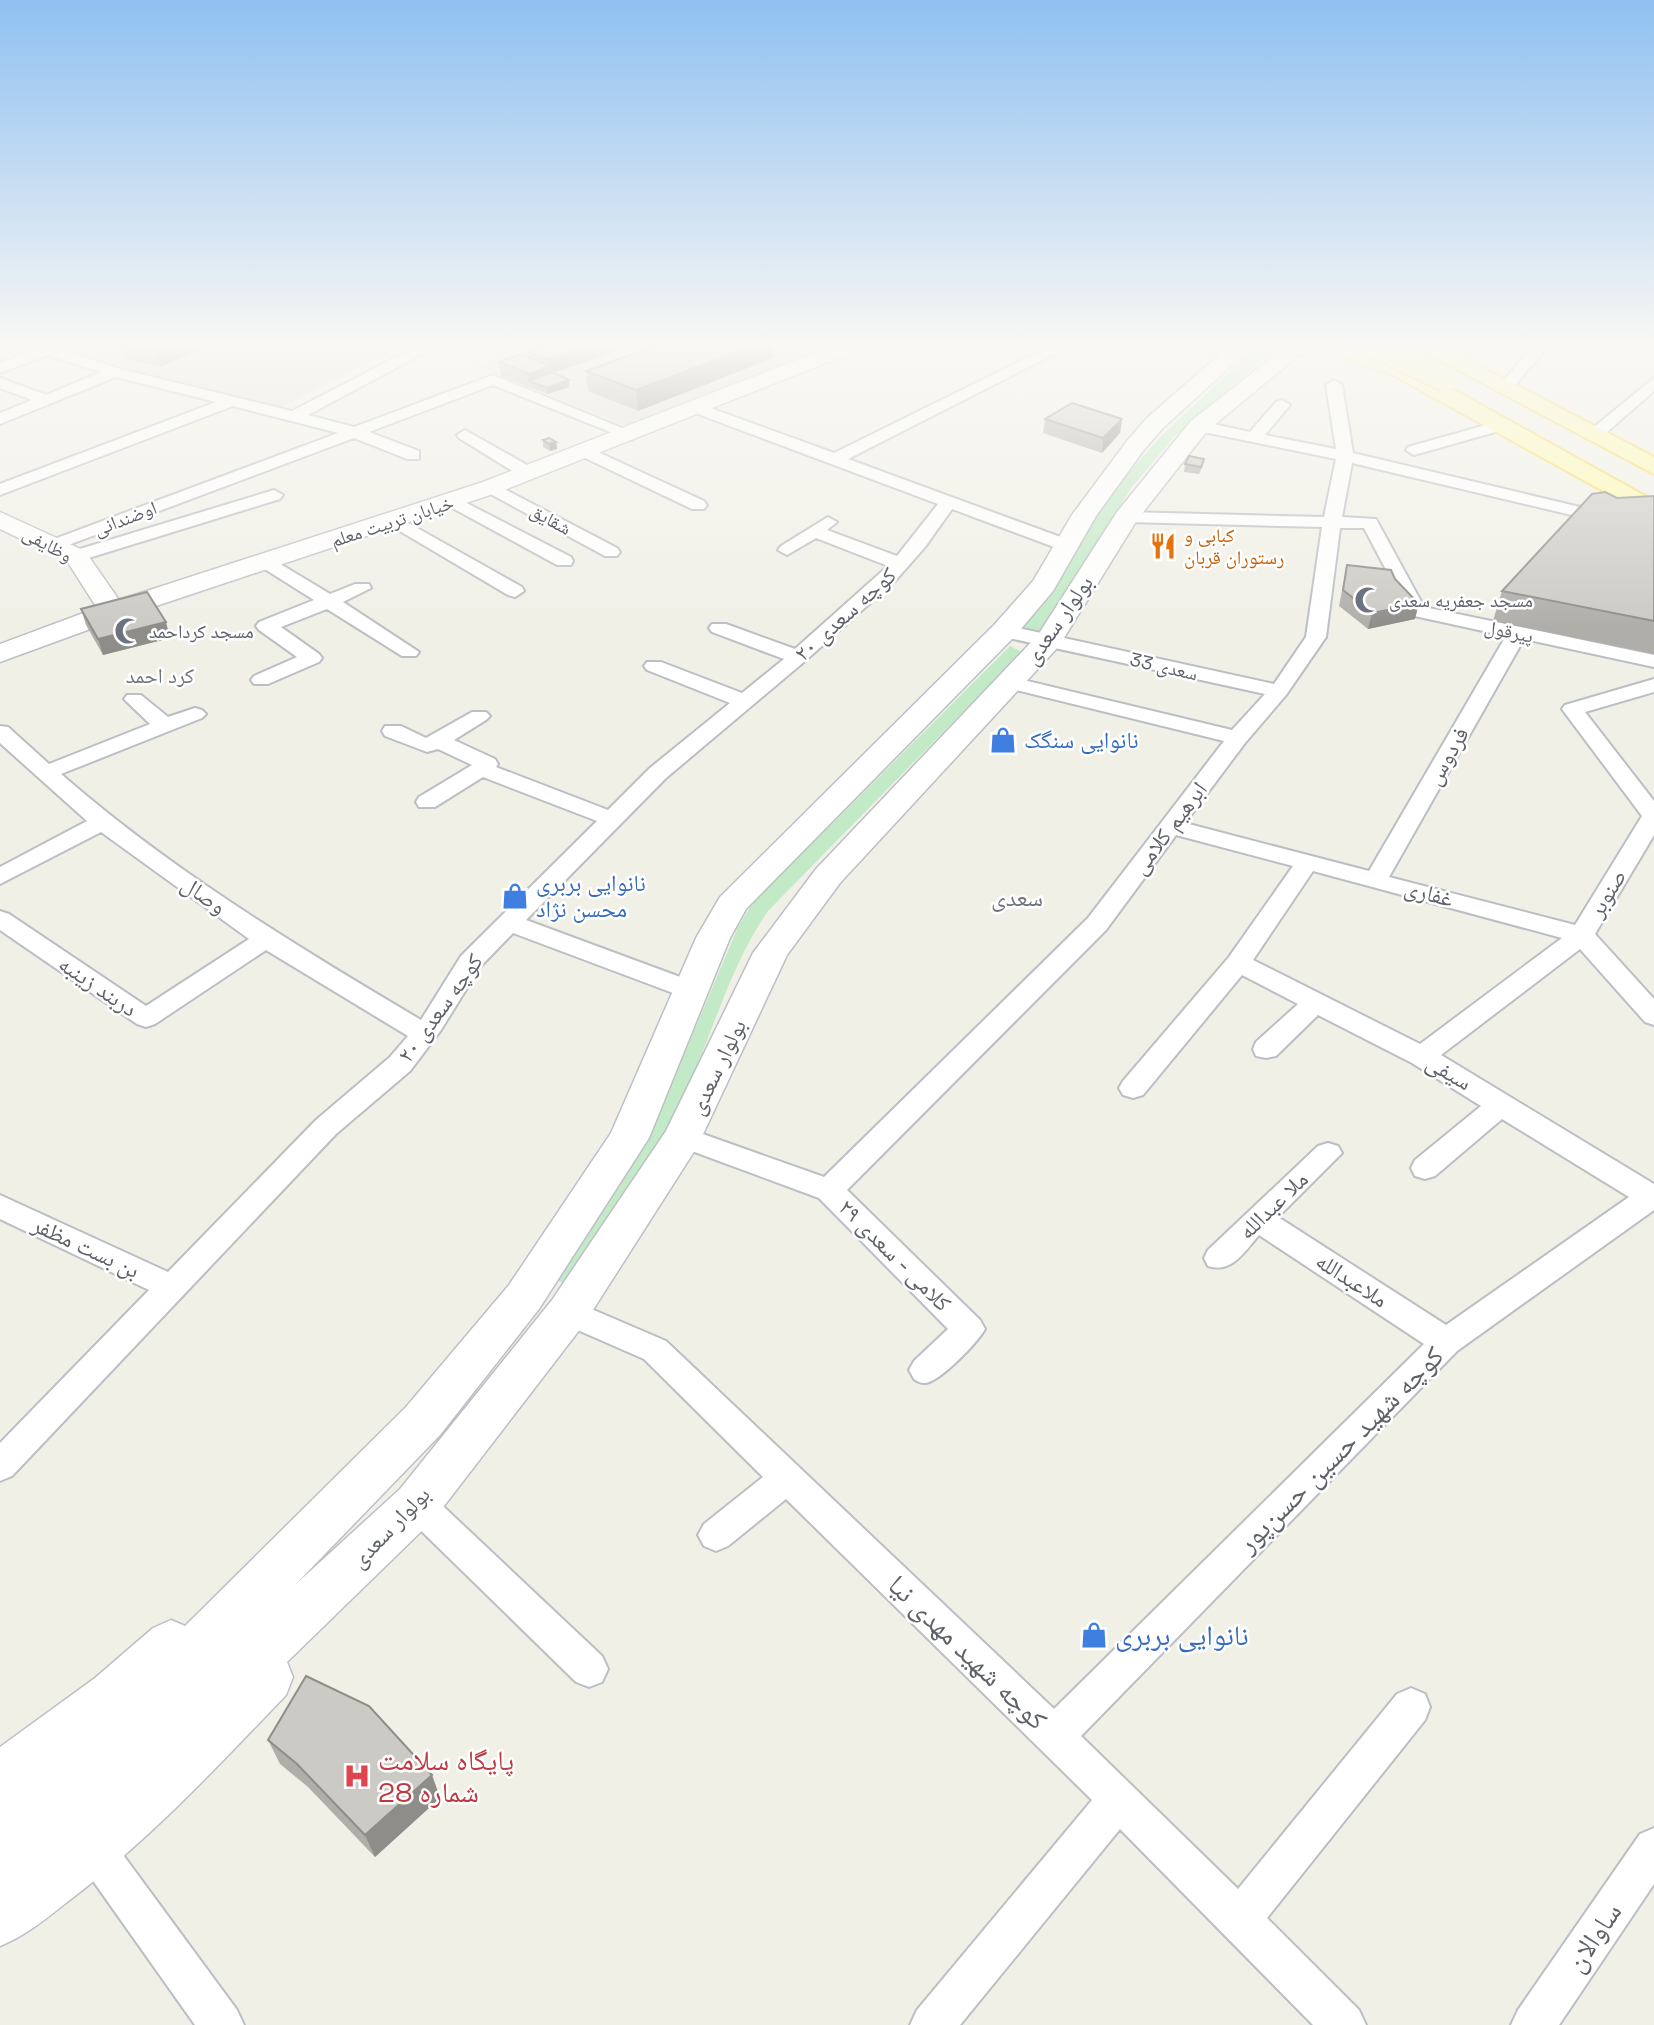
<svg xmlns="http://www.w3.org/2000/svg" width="1654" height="2025" font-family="'Space Grotesk','Noto Naskh Arabic',sans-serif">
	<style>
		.education { fill: #e1dfd5 }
		.green { fill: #c3eac6 }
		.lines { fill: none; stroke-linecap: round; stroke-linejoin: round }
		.street-casing { stroke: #bbbec3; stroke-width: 4 }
		.secondary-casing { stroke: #bcbfc5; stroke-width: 3 }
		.primary-casing { stroke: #fadc58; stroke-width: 4 }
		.street { fill: #fff; fill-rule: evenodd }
		.secondary { fill: #fff; fill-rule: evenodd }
		.primary { fill: #fffaae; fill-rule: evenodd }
		.primary-bridge-casing { stroke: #fadc58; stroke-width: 27; stroke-linecap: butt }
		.primary-bridge { stroke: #fffaae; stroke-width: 24 }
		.wall { fill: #afaea9 }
		.shaded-wall { fill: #8f8d89 }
		.building { fill: #cccac4; stroke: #8f8d89; stroke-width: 2 }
		.labels { text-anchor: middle; stroke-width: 5; stroke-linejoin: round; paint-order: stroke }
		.far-street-label { font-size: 19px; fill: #5e6268; stroke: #fff }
		.far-food-label { font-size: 19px; fill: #c56008; stroke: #fff; text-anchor: start }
		.far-worship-label { font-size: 19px; fill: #5b616d; stroke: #fff; text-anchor: start }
		.far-neighbourhood-label { font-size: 21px; fill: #6f747a; stroke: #fff }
		.street-label { font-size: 23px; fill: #5e6268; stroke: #fff }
		.shop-label { font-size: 23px; fill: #366cbe; stroke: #fff; text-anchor: start }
		.neighbourhood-label { font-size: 24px; fill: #6f747a; stroke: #fff }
		.near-street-label { font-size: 28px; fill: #5e6268; stroke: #fff }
		.near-shop-label { font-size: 28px; fill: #366cbe; stroke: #fff; text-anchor: start }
		.near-health-label { font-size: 28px; fill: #be3a42; stroke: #fff; text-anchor: start }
	</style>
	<rect width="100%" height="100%" fill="#f1f0e7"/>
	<path class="education" d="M90 344H405L281 407 67 355Z
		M541 344H841L631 428 477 366Z"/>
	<path class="green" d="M1259 349 1268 354 1174 437 1132 487 1041 630H1025V622L1116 487 1161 436 1251 352Z
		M1010 646 1020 651 1016 658 768 911C727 970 710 1044 678 1109 648 1172 608 1227 569 1285L558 1281 556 1272 629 1169 661 1109 738 927 752 904Z"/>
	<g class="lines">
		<g class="street-casing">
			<path id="street" d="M18 344 50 345 120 369 292 411 422 344H441L308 415 354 427 493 375 639 435 631 440 625 438 493 385 369 432 419 451V459H407L354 438 55 550 49 549 46 545 49 541 338 433 233 406 0 495V484L216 402 116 377 0 424V413L32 400 0 388V378L46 395 101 372 47 355 0 373V363L32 351Z
				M1055 344H1074L848 459 1074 542 1077 546 1074 550H1062L952 509 925 547 896 580 805 661 666 778 526 920 699 984 703 990 699 996 690 999 681 996 513 933 480 967 441 1030 410 1071 336 1134 12 1476 0 1481V1443L149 1290 0 1219V1195L168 1272 316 1120 390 1057 408 1036 266 950 155 1024 146 1027 137 1024 0 930V911L9 914 146 1006 249 939 101 832 0 884V867L87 821 0 743V726L8 727 49 764 150 724 124 699 127 695H141L168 717 195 708 202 710 206 714 202 718 61 774C171 870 296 946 421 1020L461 956 597 821 483 777 435 807H419L416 802 419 797 472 765 438 749 427 752 385 736 382 731 385 726H401L426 738 472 712H486L490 716 486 720 454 740 495 759 498 764 496 767 608 810 650 768 730 703 647 670 644 666 647 662H661L742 693 784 659 712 632 709 628 712 624H726L795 649 888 566 816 538 787 555 778 550 781 546 828 517 837 522 827 530 897 556 938 504 690 411V405H702L834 453Z
				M1535 344H1550L1510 391H1500V385Z
				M1654 378V391L1600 438H1588V432Z
				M1334 380 1342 385 1353 453 1597 511H1654V521H1597L1352 463 1342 517 1376 519 1424 607 1654 655V667L1524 639 1389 877 1575 925 1642 816 1562 709 1565 705 1654 679V692L1585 712 1654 801V835L1595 934 1654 999V1025L1645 1022 1580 949 1441 1055 1654 1184V1210L1457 1351 1081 1736 1238 1889 1397 1694 1411 1688 1425 1694 1430 1707 1425 1720 1267 1918 1359 2010 1366 2025H1313L1120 1829 960 2025H910L917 2010 1092 1800 786 1499 728 1546 716 1551 704 1546 698 1535 704 1524 763 1477 644 1359 557 1321 552 1312 557 1303 568 1299 666 1341 1054 1709 1424 1344 1259 1235C1245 1251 1232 1274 1208 1266L1204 1258 1208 1250 1318 1146 1328 1143 1338 1146 1342 1153 1278 1217 1446 1325 1629 1197 1502 1119 1435 1176 1425 1179 1415 1176 1411 1168 1415 1160 1481 1106 1412 1063 1318 1015 1276 1056 1266 1058 1256 1056 1253 1049 1256 1042 1298 1004 1242 975 1143 1095 1133 1098 1123 1095 1119 1088 1123 1081 1229 957 1293 866 1176 835 1106 930 847 1190 980 1320 985 1329C978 1342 938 1384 924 1383 920 1383 917 1381 914 1379L909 1370 914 1361 948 1329 819 1198 673 1144 669 1137 673 1130 683 1127 824 1177 1088 918 1224 741 1004 687 1001 683 1004 679 1011 677 1232 730 1265 694 1004 637 994 631 1004 625 1274 684 1306 637 1322 527 1126 522 1117 517 1126 512 1324 517 1336 459 1199 431 1191 426 1199 421 1250 432 1276 402 1282 400 1290 405 1265 435 1336 449 1326 385ZM1340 528H1364L1410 615 1506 636 1369 871 1185 823 1245 743 1286 695 1326 637ZM1313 871 1562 938 1420 1044 1253 960Z
				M1500 421 1508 426 1506 429 1414 455 1406 450 1408 447Z
				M465 430 534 469 536 473 534 477H522L459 438 457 435Z
				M587 447 704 501 707 505 704 509H692L581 456 579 452Z
				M491 482 617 548 620 552 617 556H605L485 491 482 487 485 483Z
				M274 490 283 495 280 499 82 560 76 561 67 556 70 552Z
				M453 496 571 557 573 561 571 565H557L447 505 444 501Z
				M394 515 522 587 524 591 515 597 508 595 388 524 385 520 388 516Z
				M267 556 330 594 355 584H369L371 588 343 602 419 652 416 656H402L327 609 281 627 319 654 322 658 319 662 268 684H254L251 680 254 676 297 657 259 630 256 626 259 622 314 600 260 566 258 562 260 558Z
				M417 1489 429 1493 602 1656 608 1669 602 1682 589 1687 576 1682 405 1515 400 1504 405 1493Z
				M93 1827 107 1833 237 2010 244 2025H195L79 1861 73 1847 79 1833Z
				M1654 1828V1884L1559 2025H1511L1518 2010 1640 1834Z"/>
		</g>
		<g class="secondary-casing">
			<path id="secondary" d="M838 344H867L864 348 499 492 123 617 0 662V644L97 608 67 561 0 529V512L85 551 119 600 483 482Z
				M1232 344H1255L1163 428 1143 451 1096 516 1053 591 1014 637 746 909 730 938 649 1138 539 1309 440 1435 295 1585 400 1489 552 1300 666 1131 753 953 816 869 1038 635 1117 512 1191 421 1284 348 1296 344 1326 345 1323 349 1298 356 1207 431 1137 520 1059 646 840 883 787 955 697 1147 584 1324 434 1519 287 1662 293 1677 286 1695C217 1767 150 1839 71 1899 48 1917 27 1935 0 1946V1747L95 1678 153 1628 171 1620 185 1626 406 1407 509 1285 611 1133 696 938 720 897 994 625 1033 581 1072 515 1127 441 1147 418Z"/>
		</g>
		<g class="primary-casing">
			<path id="primary" d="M1336 344H1352L1409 365 1654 501V519L1393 375 1336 354 1333 349Z
				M1409 344H1437L1654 457V474Z"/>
		</g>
		<use href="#street" class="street"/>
		<use href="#secondary" class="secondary"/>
		<use href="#primary" class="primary"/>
		<g class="primary-bridge-casing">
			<path id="primary-bridge" d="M1372 344 1445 379"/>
		</g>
		<use href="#primary-bridge" class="primary-bridge"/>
	</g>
	<path class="wall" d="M121 344H210L161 367 125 359Z
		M535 344H619V350L553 373 569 380V387L547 394 501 376 499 362 527 357V351L539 347 536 346Z
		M660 344H773V358L638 411 588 391 586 371Z
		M1045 419H1122L1120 433 1102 453 1043 433Z
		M543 440 556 442 557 449 550 451 543 447Z
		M1204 459 1203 466 1199 474 1184 472 1185 464Z
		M1654 496V654L1493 621 1502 591 1617 498Z
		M1347 565 1395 579 1415 619 1368 629 1339 606Z
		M81 609 170 638 103 655 86 625Z
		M268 1740 432 1775 440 1798 375 1857 308 1787 280 1764Z"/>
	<path class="shaded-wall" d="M162 344H210L161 367 155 347Z
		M596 344H619V350L529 381V374L549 366 548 360Z
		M758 344H773V358L638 411 636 390Z
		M569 380V387L547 394V388Z
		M1122 419 1120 433 1102 453 1103 438Z
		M556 442 557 449 550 451 549 444Z
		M1419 604 1415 619 1368 629 1372 613Z
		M166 622 170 638 103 655 98 639Z
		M432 1775 440 1798 375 1857 365 1835Z"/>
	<path class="building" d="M142 344H162L155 347Z
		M549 344H596L548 360 527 351Z
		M660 344H758L636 390 586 371Z
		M521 354 551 366 529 374 499 362Z
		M552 372 569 380 547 388 529 381Z
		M1072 403 1122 419 1103 438 1045 419Z
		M549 438 556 442 549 444 543 440Z
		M1189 456 1204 459 1201 467 1185 464Z
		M1605 492 1617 498 1654 496V621L1502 591 1592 494Z
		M1347 565 1391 570 1395 579 1419 604 1372 613 1343 590Z
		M147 592 166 622 98 639 81 609Z
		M306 1676 369 1706 432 1775 365 1835 297 1764 268 1740Z"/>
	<linearGradient id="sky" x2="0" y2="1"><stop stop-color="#8fc0f1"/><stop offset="0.55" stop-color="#f9f8f4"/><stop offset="1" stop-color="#f9f8f4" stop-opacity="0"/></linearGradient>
	<rect width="1654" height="628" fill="url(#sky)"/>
	<defs>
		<g id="restaurant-bare" transform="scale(2.1)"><path d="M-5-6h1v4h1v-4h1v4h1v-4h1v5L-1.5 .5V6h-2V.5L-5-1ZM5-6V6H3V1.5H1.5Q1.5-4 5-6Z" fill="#e8710a" stroke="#fff" stroke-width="2.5" paint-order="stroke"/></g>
		<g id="mosque-bare" transform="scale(2.1)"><path d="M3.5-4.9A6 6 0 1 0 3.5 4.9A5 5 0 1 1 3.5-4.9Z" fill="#6b7280" stroke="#fff" stroke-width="2.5" paint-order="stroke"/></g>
		<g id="shop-bare" transform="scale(2.1)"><path d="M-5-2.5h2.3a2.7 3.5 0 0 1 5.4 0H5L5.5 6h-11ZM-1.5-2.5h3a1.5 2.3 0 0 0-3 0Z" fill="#3f7fe0" stroke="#fff" stroke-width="2.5" paint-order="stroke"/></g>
		<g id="hospital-bare" transform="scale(2.1)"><path d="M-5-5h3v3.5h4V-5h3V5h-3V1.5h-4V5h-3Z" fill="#e0444e" stroke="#fff" stroke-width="2.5" paint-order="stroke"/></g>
	</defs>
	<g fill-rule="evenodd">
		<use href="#restaurant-bare" x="1163" y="546"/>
		<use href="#mosque-bare" x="1368" y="600"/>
		<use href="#mosque-bare" x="128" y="631"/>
		<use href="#shop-bare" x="1003" y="740"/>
		<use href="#shop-bare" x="515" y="896"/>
		<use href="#shop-bare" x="1094" y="1635"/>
		<use href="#hospital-bare" x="357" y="1776"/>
	</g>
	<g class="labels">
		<g class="far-street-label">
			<text transform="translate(125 518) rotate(-21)" y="7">اوضندانی</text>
			<text transform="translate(551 519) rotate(29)" y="7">شقایق</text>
			<text transform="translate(392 521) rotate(-18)" y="7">خیابان تربیت معلم</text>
			<text transform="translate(48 544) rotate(29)" y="7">وظایفی</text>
			<text transform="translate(1509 631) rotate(12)" y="7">پیرقول</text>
			<text transform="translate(1164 666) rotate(13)" y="7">سعدی 33</text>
		</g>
		<g class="far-food-label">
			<text x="1184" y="542">کبابی و<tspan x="1184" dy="22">رستوران قربان</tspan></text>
		</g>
		<g class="far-worship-label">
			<text x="1389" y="607">مسجد جعفریه سعدی</text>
			<text x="149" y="638">مسجد کرداحمد</text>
		</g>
		<g class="far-neighbourhood-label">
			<text x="160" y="683">کرد احمد</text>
		</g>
		<g class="street-label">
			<text transform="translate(845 614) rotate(-42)" y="8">کوچه سعدی ۲۰</text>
			<text transform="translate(1058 620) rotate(-55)" y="8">بولوار سعدی</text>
			<text transform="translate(1447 756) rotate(-60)" y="8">فردوس</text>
			<text transform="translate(1169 828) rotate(-53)" y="8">ابرهیم کلامی</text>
			<text transform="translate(1429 893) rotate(15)" y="8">غفاری</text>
			<text transform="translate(1607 893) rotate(-59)" y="8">صنوبر</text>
			<text transform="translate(204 895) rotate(35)" y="8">وصال</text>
			<text transform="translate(98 986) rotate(34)" y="8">دربند زینبه</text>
			<text transform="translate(440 1008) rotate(-54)" y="8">کوچه سعدی ۲۰</text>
			<text transform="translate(717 1067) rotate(-64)" y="8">بولوار سعدی</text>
			<text transform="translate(1449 1072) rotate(30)" y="8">سیفی</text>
			<text transform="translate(1273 1205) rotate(-44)" y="8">ملا عبدالله</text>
			<text transform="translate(86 1247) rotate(25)" y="8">بن بست مظفر</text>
			<text transform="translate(895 1255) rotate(45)" y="8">کلامی - سعدی ۲۹</text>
			<text transform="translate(1352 1280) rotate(33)" y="8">ملاعبدالله</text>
			<text transform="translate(390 1527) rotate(-46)" y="8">بولوار سعدی</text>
		</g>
		<g class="shop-label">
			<text x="1024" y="748">نانوایی سنگک</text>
			<text x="536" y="891">نانوایی بربری<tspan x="536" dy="26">محسن نژاد</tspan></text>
		</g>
		<g class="neighbourhood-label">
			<text x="1017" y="906">سعدی</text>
		</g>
		<g class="near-street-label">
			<text transform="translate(1340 1449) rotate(-45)" y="10">کوچه شهید حسین حسن‌پور</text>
			<text transform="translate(968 1652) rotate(44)" y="10">کوچه شهید مهدی نیا</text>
			<text transform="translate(1593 1937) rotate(-56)" y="10">ساوالان</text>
		</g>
		<g class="near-shop-label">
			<text x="1115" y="1645">نانوایی بربری</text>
		</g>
		<g class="near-health-label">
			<text x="378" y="1770">پایگاه سلامت<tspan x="378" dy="32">شماره 28</tspan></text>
		</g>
	</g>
</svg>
